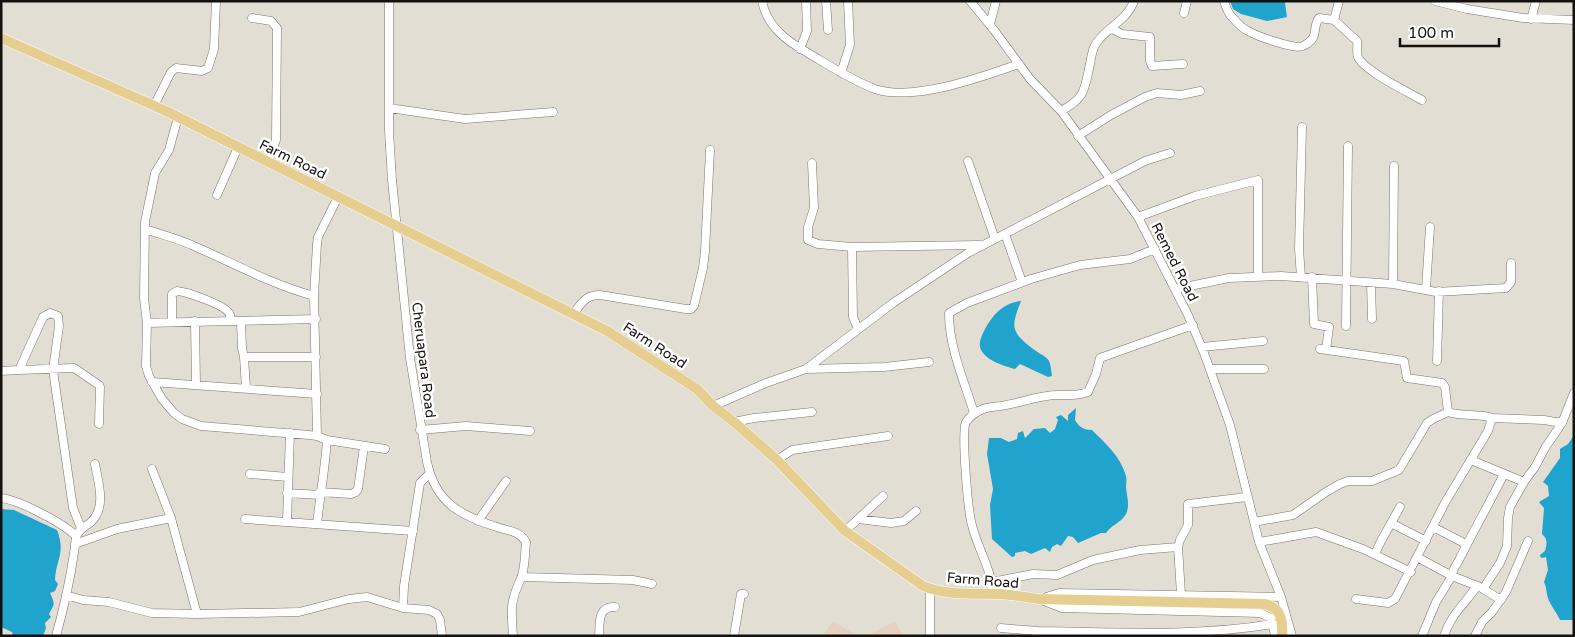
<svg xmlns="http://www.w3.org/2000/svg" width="1575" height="637" font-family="'Varela Round',sans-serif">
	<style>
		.commercial { fill: #e4d1c2 }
		.water { fill: #20a3cd }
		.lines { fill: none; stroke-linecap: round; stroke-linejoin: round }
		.minor-casing { stroke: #79756d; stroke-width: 9 }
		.major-casing { stroke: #fff; stroke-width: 11 }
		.minor { stroke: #fff; stroke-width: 8 }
		.major { stroke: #e5ce8f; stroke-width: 10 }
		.labels { text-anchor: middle; stroke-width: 5; stroke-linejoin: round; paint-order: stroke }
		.street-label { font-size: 14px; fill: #13120f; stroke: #fff }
	</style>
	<rect width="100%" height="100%" fill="#e3ded4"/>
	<path class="commercial" d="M833 621 856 635H870L895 621 902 635 827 636 824 634Z"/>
	<path class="water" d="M1230 1H1287L1285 3 1287 17 1267 21 1241 14 1233 9Z
		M1021 301C1010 329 1011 332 1036 351 1040 354 1046 356 1049 361 1051 365 1051 371 1052 376L1048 377 1020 364 1015 369C1004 366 987 361 981 350 978 344 981 337 984 331 992 316 1002 303 1021 301Z
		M1076 408 1075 420C1079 427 1084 430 1092 430 1106 444 1120 456 1126 476 1127 480 1126 484 1126 488 1127 496 1130 506 1126 514 1121 523 1111 525 1106 533H1101L1078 543 1073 537 1068 536 1061 546 1057 544 1052 547 1050 552 1045 548 1031 554 1025 551 1015 553V556L1012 557 992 539 990 505 993 489 987 454 989 438H1001L1009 442 1017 439 1018 433 1023 431 1025 438 1034 429 1045 428 1050 433 1055 429 1058 420 1056 417 1061 415 1068 421V415Z
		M1574 435V618L1573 620H1560C1557 613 1549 603 1548 598 1546 592 1547 588 1544 582L1548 570 1546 557 1541 558 1540 555 1545 551C1547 544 1548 539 1542 534L1544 508 1539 502 1549 496 1548 486 1543 482 1560 458V449L1568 444Z
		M1 509 14 510 57 530C66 553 56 559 55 580L58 584 55 591 50 593C55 604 55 603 49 614L51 617 45 623 46 628 43 636H13L12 632 1 627Z"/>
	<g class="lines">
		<g class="minor-casing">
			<path id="minor" d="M389 1V131L392 180 410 358 427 462C436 504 461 516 500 528 511 531 520 532 526 542 525 551 525 570 521 578 510 602 511 609 513 636
				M762 1C767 27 787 41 808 53 830 66 851 80 875 89 913 102 982 77 1019 64
				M826 1 828 30
				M970 1 994 30 1030 79 1061 111 1138 217 1188 315 1204 353 1230 425 1259 542 1281 597 1292 636
				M1224 1C1226 8 1228 14 1233 18 1237 23 1242 28 1248 31 1257 36 1295 50 1303 46 1321 37 1311 29 1319 18L1334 20
				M1339 1 1334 20 1357 41C1358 47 1356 52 1358 57 1364 71 1408 92 1422 100
				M1435 1 1467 9 1523 18 1574 20
				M1184 13 1187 1
				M252 18 271 21 277 28 276 140 268 162
				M1531 19 1536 1
				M990 24 996 1
				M1112 29 1122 34 1150 37V61L1152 66 1183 64
				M800 49 807 31 806 1
				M841 73 850 45 848 1
				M154 106 171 72 176 68 202 71 208 68 214 49 216 1
				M389 108 465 119 553 112
				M1061 111C1086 97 1084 91 1090 64 1091 58 1092 51 1095 45 1105 28 1127 21 1134 1
				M178 117 169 150 155 173 145 222 144 298 147 323 146 366 149 376 162 399 174 413 182 419 201 426 309 435 317 436 327 440C325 469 320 496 317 524
				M1078 136 1111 115 1145 97 1157 93 1181 95 1200 91
				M968 161 995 239
				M812 163 814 208 808 227V240L818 244 852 247
				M217 195 238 147
				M1138 217 1195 196 1258 180V277
				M145 229C162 235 180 239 196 247 235 264 273 285 314 296
				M1005 234 1022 282
				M1301 277 1299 249 1302 127
				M1312 277 1314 324 1329 327 1326 350
				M1371 283 1372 319
				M1393 284 1394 166
				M1175 289 1229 278 1281 276 1393 284 1436 292 1506 288 1511 282V263
				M1426 289 1430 227
				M573 314C582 303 585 295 600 295L686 309H691L694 306 703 268 705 251 710 150
				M195 321 196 385
				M172 322V294L177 291C188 292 224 305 229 313 231 316 231 319 231 321
				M241 322 242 348 244 357H316
				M147 323 316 319
				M1346 326 1348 146
				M858 329 853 317 852 247 979 245
				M1202 347 1263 341
				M1320 349 1404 361 1407 378 1442 383 1445 387 1448 412C1463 417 1479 413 1492 418L1544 420 1562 423
				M244 357 246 388
				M1437 361 1439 291
				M807 369 884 367 929 362
				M1210 369H1264
				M19 370 74 368 99 385 100 387 99 424
				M1 371 19 370 43 317 50 313 58 316 59 326 53 370 73 508 81 528
				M152 382 317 394
				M713 406 766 383 806 369 893 303 968 253 1145 161 1170 153
				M974 413C964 380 949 348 949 313L967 303 1031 279 1080 265 1130 259 1155 249
				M734 422 754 418 812 412
				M420 430 466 426 530 431
				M317 436 314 296 317 244 318 237 338 197
				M327 440 385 449
				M777 460 792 450 888 436
				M1471 460 1524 482
				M152 469 171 518 197 614
				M250 474 288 477
				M320 492 351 494 356 492 358 489 364 446
				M287 493 320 495
				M1 498C19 500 63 523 76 536
				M245 519 413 531
				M858 519 891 523 904 521 916 511
				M287 521 290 433
				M478 521 506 481
				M1254 522 1293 515 1326 492 1340 484 1348 481H1372L1399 470 1427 423 1433 419 1448 412
				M1391 523 1426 541
				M1433 527 1466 544
				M845 531 883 496
				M1259 542 1316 532 1363 549 1411 572
				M75 544 117 529 171 518
				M1375 554 1381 541 1400 507
				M1417 557 1452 576 1480 587 1501 600
				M522 577 633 580 652 584
				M992 582 1033 574 1057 575 1093 560 1140 550 1178 547
				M930 589V636
				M1483 589 1500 563 1507 546 1508 518 1510 507 1524 482 1535 467 1545 448 1562 423 1574 393
				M992 594C993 570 977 548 972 525 968 512 961 431 966 422 970 416 976 412 983 409 990 406 999 407 1006 405 1023 402 1040 395 1058 395 1070 395 1076 396 1088 392L1096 374 1100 358 1193 325
				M1181 594 1178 547 1180 540 1188 525V504L1247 497
				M66 595 83 600 109 602 152 613 197 614 299 612 349 599 367 597 403 608 429 610 437 614 440 620 442 636
				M1046 597 1059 593 1281 597
				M1356 599 1388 603 1395 599 1446 501 1488 431 1492 418
				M1044 601 1062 608 1260 613 1271 618 1275 635 1280 636
				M403 608 404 586 420 483 429 474
				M1001 628 1037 631
				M56 636C63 611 70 580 74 553 75 548 75 543 76 538 77 530 85 527 91 522 107 507 98 482 95 464
				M599 636C600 624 597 606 615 607
				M734 636 741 594H744
				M1036 636 1037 631C1115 632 1195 637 1273 624
				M1422 636 1436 602 1452 576C1452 569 1457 565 1460 558 1474 530 1490 502 1504 474
				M1444 636C1451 614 1465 604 1477 586
				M1475 636 1482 622 1492 612 1506 592 1528 541"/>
		</g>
		<g class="major-casing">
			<path id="major" d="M1 38 166 111 607 331 697 389 713 406 734 422 777 460 845 531 923 586C947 596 975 593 1000 594 1013 595 1026 597 1039 599L1264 604C1281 607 1283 620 1282 636"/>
		</g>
		<use href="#minor" class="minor"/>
		<use href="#major" class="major"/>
	</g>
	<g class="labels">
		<g class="street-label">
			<text transform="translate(293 159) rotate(26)" y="5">Farm Road</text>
			<text transform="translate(1175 262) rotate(63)" y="5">Remed Road</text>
			<text transform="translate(655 345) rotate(33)" y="5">Farm Road</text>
			<text transform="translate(424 360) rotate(83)" y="5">Cheruapara Road</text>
			<text transform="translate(983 580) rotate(5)" y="5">Farm Road</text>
		</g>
	</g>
	<rect width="1575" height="637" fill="none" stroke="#13120f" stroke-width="5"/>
	<path d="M1400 38v8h99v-8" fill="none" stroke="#13120f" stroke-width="2.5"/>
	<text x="1408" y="38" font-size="15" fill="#13120f" stroke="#ffffff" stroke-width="4" paint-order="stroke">100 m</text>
</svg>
